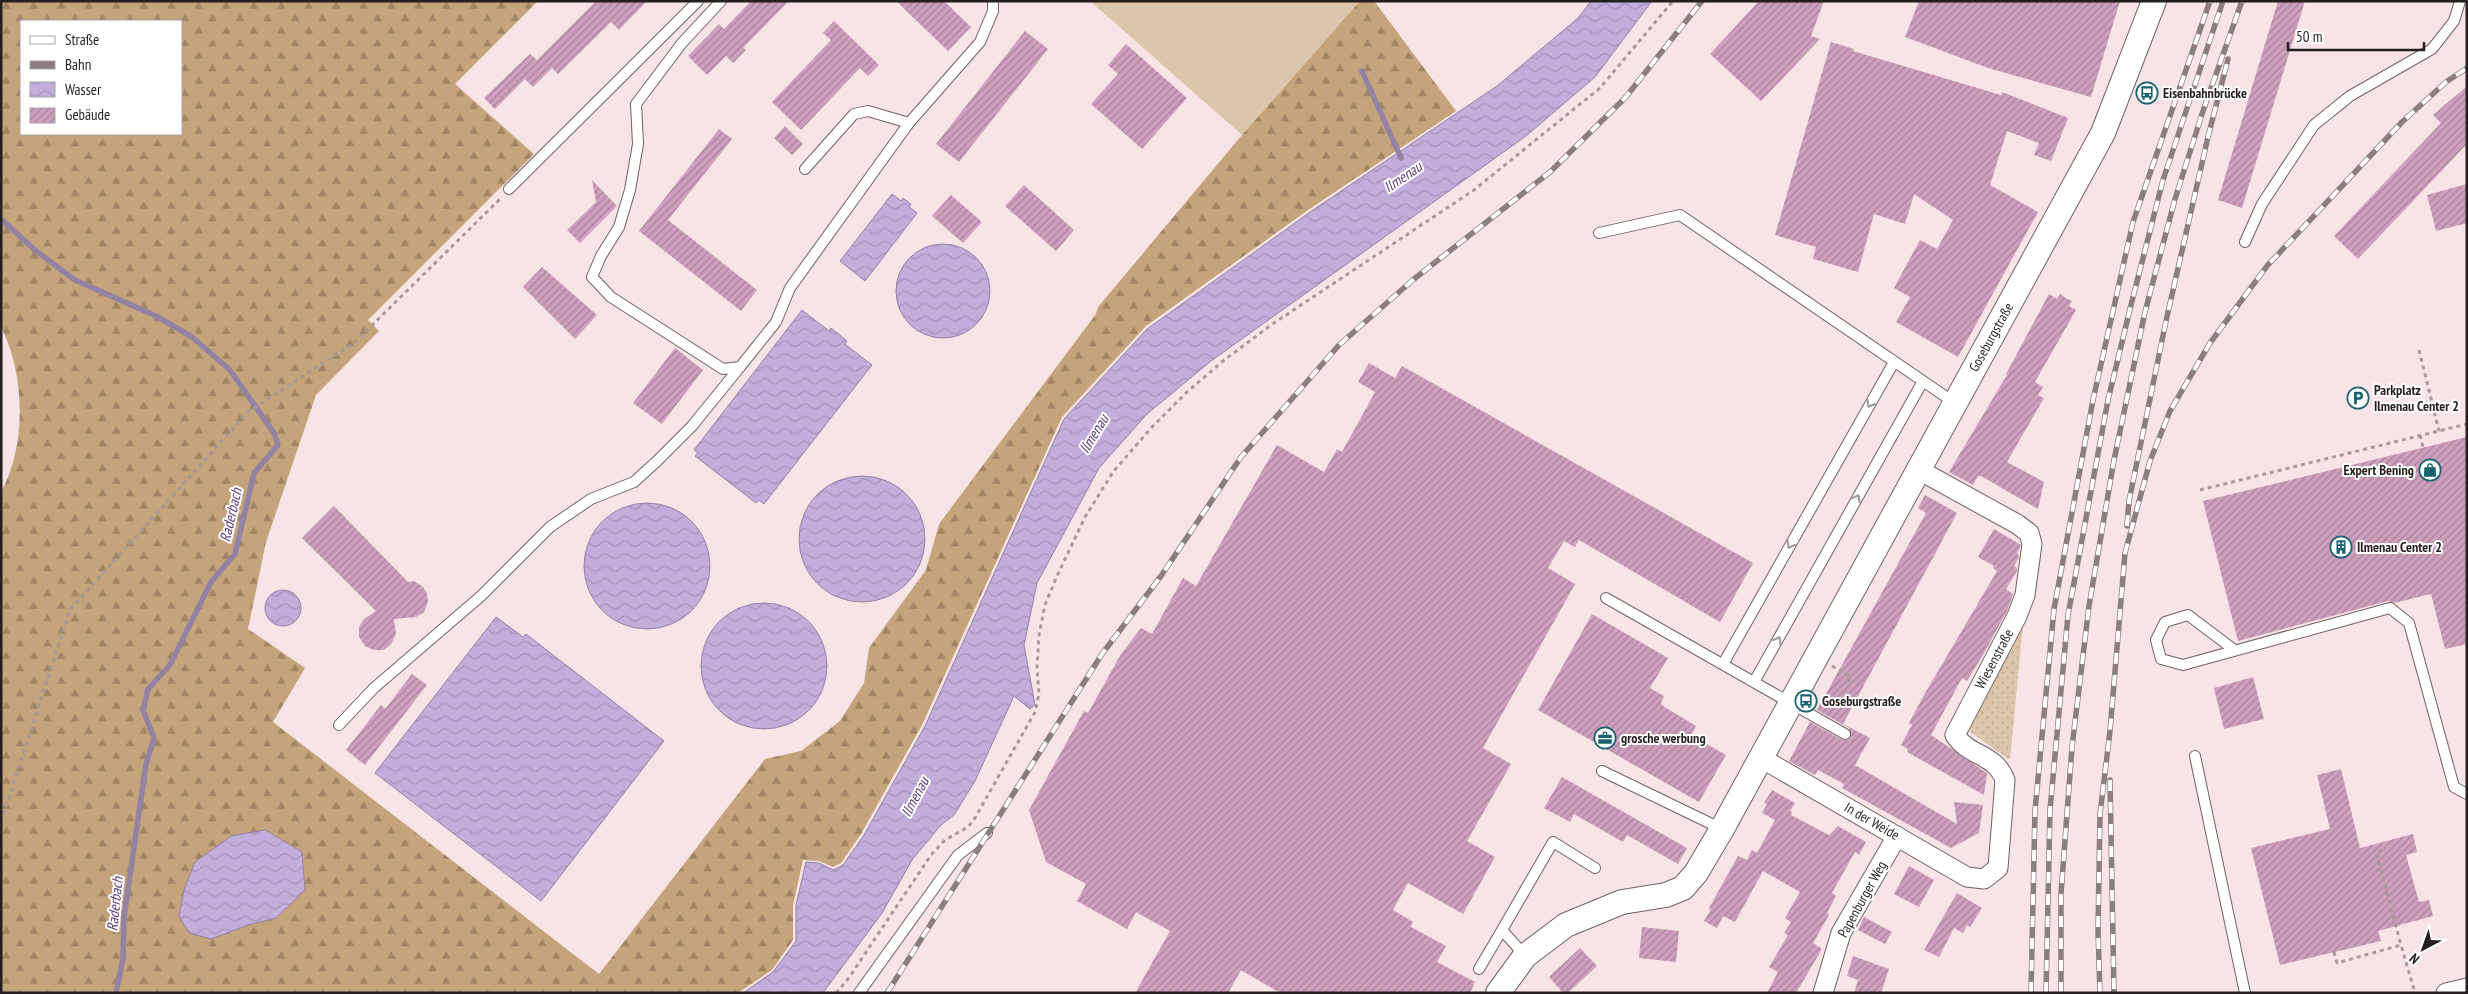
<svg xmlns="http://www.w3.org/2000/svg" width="2468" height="994" font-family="'PT Sans Narrow',sans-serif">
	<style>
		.grass { fill: #dbc6ab }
		.forest { fill: url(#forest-firs); fill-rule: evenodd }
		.park { fill: url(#park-dots) }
		.water { fill: url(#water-waves); stroke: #9482a2 }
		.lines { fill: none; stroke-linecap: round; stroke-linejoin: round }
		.stream { stroke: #9482a2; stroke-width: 5.5 }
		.building { fill: url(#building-hatch) }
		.service-casing { stroke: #716162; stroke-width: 12 }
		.minor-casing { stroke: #716162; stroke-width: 21 }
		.tertiary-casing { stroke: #716162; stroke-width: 26 }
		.path { stroke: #a7999a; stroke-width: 3; stroke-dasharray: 4 4; stroke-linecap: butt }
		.service { stroke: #fff; stroke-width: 10 }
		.minor { stroke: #fff; stroke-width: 19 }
		.tertiary { stroke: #fff; stroke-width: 24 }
		.rail-casing { stroke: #8a7e7f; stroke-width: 5.5 }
		.rail { stroke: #fff; stroke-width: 4; stroke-dasharray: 11; stroke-linecap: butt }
		.oneway { stroke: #9d9a9a }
		.labels { text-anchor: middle; stroke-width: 4; stroke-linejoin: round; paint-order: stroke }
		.poi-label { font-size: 14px; font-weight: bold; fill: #251f1f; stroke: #fff; text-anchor: start }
		.street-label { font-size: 14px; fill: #251f1f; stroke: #fff }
		.water-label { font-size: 15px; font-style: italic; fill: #5d3e78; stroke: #fff }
	</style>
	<defs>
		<pattern id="forest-firs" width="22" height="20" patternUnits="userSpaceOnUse" patternTransform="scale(1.25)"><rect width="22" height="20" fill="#c4a47a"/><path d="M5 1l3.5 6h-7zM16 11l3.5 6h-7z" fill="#9f8563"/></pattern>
		<pattern id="park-dots" width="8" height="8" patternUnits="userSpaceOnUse" patternTransform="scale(1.25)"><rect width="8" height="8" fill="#dbc6ab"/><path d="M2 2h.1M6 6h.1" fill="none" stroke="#bcaa93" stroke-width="1.8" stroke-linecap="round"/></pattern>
		<pattern id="water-waves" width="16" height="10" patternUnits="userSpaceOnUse" patternTransform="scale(1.25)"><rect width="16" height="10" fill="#c3adda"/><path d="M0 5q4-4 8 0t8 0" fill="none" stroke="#a794bb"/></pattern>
		<pattern id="building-hatch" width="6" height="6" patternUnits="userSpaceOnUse" patternTransform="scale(1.25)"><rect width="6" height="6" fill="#cea0be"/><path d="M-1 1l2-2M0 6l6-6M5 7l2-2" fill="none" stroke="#a7829a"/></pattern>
	</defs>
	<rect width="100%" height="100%" fill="#f8e4e6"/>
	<path class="grass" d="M1090 1H1360L1242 135Z"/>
	<path class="forest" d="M1 1H538L455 84 534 154 368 320 379 331 316 395 266 542 248 629 305 668 273 722 599 974 765 759 801 751 840 721 864 683 869 648 926 570 939 524 1096 314 1098 307 1242 135 1360 1H1374L1456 111 1311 208 1146 326 1062 417 922 725 861 834 841 863 833 867 819 861 803 860 793 905V940L772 970 738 993H1V492C27 445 25 374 1 327ZM21 21H181V134H21ZM305 890 276 918 248 925Z"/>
	<path class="park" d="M2023 624 2010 760 1969 731Z"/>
	<path class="water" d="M1591 1H1652L1595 77 1526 136 1211 361 1147 414 1099 468 1037 583 1024 645 1035 705 1030 709 1014 696 975 781 954 815 941 825 912 860 882 913 823 993H743L773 972 796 941V905L806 862 819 863 833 870 843 865 864 835 925 726 1064 419 1147 329 1313 210 1497 86 1578 18Z
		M892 194 901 201 903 198 911 204 909 207 917 213 865 281 840 261Z
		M896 291a47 47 0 1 1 94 0a47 47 0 1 1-94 0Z
		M802 310 829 331 831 328 847 341 845 344 872 365 764 504 759 500 756 503 695 456 698 453 694 450Z
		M799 539a63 63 0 1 1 126 0a63 63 0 1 1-126 0Z
		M584 566a63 63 0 1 1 126 0a63 63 0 1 1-126 0Z
		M265 608a18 18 0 1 1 36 0a18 18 0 1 1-36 0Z
		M701 666a63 63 0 1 1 126 0a63 63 0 1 1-126 0Z
		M496 617 523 637 526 634 664 741 541 901 375 773Z
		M265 830 302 852 305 890 276 918 248 925 211 939 189 933 179 916 184 890 195 862 231 836Z"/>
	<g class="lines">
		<path class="stream" d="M1362 71 1401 158
			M1 219 36 251 75 280 156 316 192 337 230 370 274 433 278 445 254 473 235 554 211 582 170 665 148 689 143 710 154 738 146 764 124 917 123 959 116 993"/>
	</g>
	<path class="building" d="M596 1H647L619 30 611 22 558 74 552 68 533 87 525 79 495 109 484 98 530 54 537 60Z
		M751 1H789L743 48 746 50 733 63 726 56 707 75 688 56 719 24 724 29Z
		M896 1H944L971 27 948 51Z
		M1759 1H1824L1811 36 1820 39 1761 101 1710 54Z
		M1919 1H2120L2091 97 1988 68 1905 37Z
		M2278 1H2305L2242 208 2218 200Z
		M834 21 879 65 868 76 860 68 801 130 772 102 831 40 823 33Z
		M1025 31 1048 49 959 162 936 144Z
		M1831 42 1854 49 1853 51 2001 95 2002 92 2068 118 2051 161 2034 155 2039 143 2007 131 1990 185 2038 212 1958 357 1896 322 1910 297 1894 288 1920 240 1937 249 1953 220 1914 194 1905 224 1874 214 1858 272 1813 259 1816 247 1775 235Z
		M1126 44 1187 98 1142 149 1091 104 1118 74 1108 65Z
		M2467 86V144L2358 259 2334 236 2441 123 2433 115Z
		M785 126 803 144 792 155 774 138Z
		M719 129 732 139 668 220 757 290 741 311 639 231Z
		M592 180 617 206 580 243 567 230 596 202Z
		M2467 184V223L2436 231 2427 195Z
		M1024 185 1074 230 1056 251 1005 206Z
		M951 195 982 222 963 243 932 216Z
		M542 267 597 315 575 339 523 287Z
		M2049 294 2057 299 2060 294 2066 298 2072 301 2069 306 2076 310 2035 382 2043 387 2038 395 2044 398 2007 462 2044 482 2038 509 1981 476H1978L1973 485 1949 472 2007 375 2006 374Z
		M675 348 703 370 662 424 633 403Z
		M1369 363 1395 378 1402 366 1753 563 1720 622 1579 540 1575 547 1564 541 1548 568 1575 584 1483 748 1511 764 1467 841 1495 857 1463 914 1408 883 1393 910 1413 922 1411 927 1446 946 1437 962 1475 982 1470 993H1280L1241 970 1228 993H1135L1170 931 1136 912 1127 929 1077 901 1086 884 1046 862 1029 810 1084 711 1088 713 1121 654 1141 628 1152 634 1183 578 1196 586 1277 445 1324 472 1337 449 1342 452 1375 392 1358 382Z
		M2467 437V644L2445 649 2431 594 2394 603 2388 601 2238 641 2203 501Z
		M1925 495 1957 513 1843 724 1870 738 1855 765 1957 824 1954 802 1983 805 1979 833 1951 848 1842 788 1844 784 1818 770 1815 775 1789 761 1810 722 1842 740H1848L1851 737 1849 728 1817 710 1926 513 1918 508Z
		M334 506 408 582 414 581 422 586 427 593 428 602 424 612 416 617 394 619 396 634 391 644 384 650H374L365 646 359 637V627L364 619 376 611 302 538Z
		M1994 529 2021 545 2017 553 2019 557 2014 566 2017 568V571L2006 589 2013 594 2007 611 1984 653 1967 681 1962 678 1931 735 1987 773 1984 795 1907 752 1908 749 1901 745 1912 725 1909 723 1924 695 1997 571 1993 568 1994 566 1978 557Z
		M1592 614 1668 658 1650 688 1664 696 1661 703 1663 706 1696 726 1691 735 1726 755 1699 802 1538 710Z
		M412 674 427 685 365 765 346 750 381 705 385 709Z
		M2253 677 2264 719 2224 729 2214 688Z
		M2341 769 2360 848 2413 834 2417 852 2406 855 2419 902 2429 900 2433 916 2378 931 2381 941 2280 965 2251 848 2330 829 2317 775Z
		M1562 777 1687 848 1678 864 1627 835 1623 842 1574 814 1570 822 1544 808Z
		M1772 790 1795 803 1790 811 1792 812 1791 815 1829 835 1838 826 1866 842 1859 855 1855 852 1832 893 1836 896 1827 913 1829 915 1813 943 1822 949 1796 993H1767L1778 972 1769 967 1788 935 1784 933 1791 922 1785 918 1800 892 1763 871 1735 922 1723 916 1717 928 1704 921 1711 909 1709 908 1738 856 1747 860 1752 850 1757 853 1775 820 1762 813 1767 804 1764 803Z
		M1909 866 1934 880 1919 907 1894 894Z
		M1957 893 1982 908 1970 927 1967 925 1963 933 1954 928 1939 957 1924 950Z
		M1864 917 1892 932 1885 944 1858 930Z
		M1642 927 1679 931 1676 962 1639 958Z
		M1580 948 1597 966 1568 993H1563L1549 977Z
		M1853 956 1889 969 1881 993H1854L1858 980 1847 976Z"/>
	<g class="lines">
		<g class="service-casing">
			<path id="service" d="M721 1 682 43 636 104 638 144 630 190 619 227 601 256 592 277 611 297 723 369 740 367 776 322 790 288 888 152 909 123 980 42 993 11V1
				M805 169 854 114 868 111 909 123
				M509 189 698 1
				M1599 233 1680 215 1955 403
				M2245 242 2262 204 2314 125 2350 96 2432 49 2454 21 2460 1
				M1606 598 1845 734
				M2233 649 2188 615 2165 622 2156 640 2161 659 2183 665 2390 608 2409 623 2454 787 2467 794
				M1723 664 1894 362
				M1754 682 1923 381
				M339 725 374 688 481 596 550 527 591 499 634 482 656 462 692 426 740 367
				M2195 756 2245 993
				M1602 771 1722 829
				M1525 956 1502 930 1553 842 1595 868
				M1479 969 1502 930
				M859 993 958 855 987 833"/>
		</g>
		<g class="minor-casing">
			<path id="minor" d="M1761 758 1967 877 1984 879 1998 868 2005 780C1995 753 1969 757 1955 735L2017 616 2025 595 2032 544 2029 533 2017 524 1919 470
				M1823 993 1841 933 1897 836
				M2446 993 2467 988"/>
		</g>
		<g class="tertiary-casing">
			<path id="tertiary" d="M1498 993 1525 956 1566 925 1622 902 1666 895 1683 888 1696 873 1722 829 2103 133 2154 1"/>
		</g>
		<path class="path" d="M2419 350 2439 431
			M2420 435 2423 447
			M2200 490 2467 424
			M1832 666 1851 677 1847 684
			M1 822 70 610 248 412 354 343 501 198
			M2382 851 2376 852 2401 945
			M2393 920 2400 918
			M2334 952 2337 963 2401 945 2415 993
			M836 993 848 979 931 855 945 840 968 827 975 818 1035 712 1039 694 1037 668 1039 635 1045 605 1057 576 1085 517 1113 472 1152 427 1187 392 1223 361 1271 325 1474 190 1600 88 1673 1"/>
		<use href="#service" class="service"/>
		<use href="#minor" class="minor"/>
		<use href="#tertiary" class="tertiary"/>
		<g class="rail-casing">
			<path id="rail" d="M2127 526 2129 501 2166 321 2208 137 2228 59
				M2110 780 2114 993
				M887 993 1102 654 1161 576 1241 457 1339 345 1414 279 1550 172 1625 98 1702 1
				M2031 993 2035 811 2054 609 2093 400 2133 222 2210 1
				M2046 993 2050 810 2068 615 2108 400 2131 305 2163 180 2223 1
				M2061 993V894L2072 747 2089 606 2114 460 2145 312 2175 199 2203 111 2242 1
				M2100 993 2098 931 2100 814 2110 731 2125 553 2150 461 2170 411 2210 343 2267 266 2402 122 2446 82 2467 68"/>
		</g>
		<use href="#rail" class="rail"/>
	</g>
	<defs><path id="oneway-chevron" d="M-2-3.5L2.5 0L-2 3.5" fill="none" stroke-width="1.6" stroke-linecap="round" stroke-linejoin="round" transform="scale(1.25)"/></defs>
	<g class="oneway">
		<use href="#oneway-chevron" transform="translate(1870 404) rotate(120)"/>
		<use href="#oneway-chevron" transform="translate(1857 498) rotate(-61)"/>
		<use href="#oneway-chevron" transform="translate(1790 545) rotate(120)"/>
		<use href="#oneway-chevron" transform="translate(1778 640) rotate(-61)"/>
	</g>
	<defs>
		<g id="bus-ring" transform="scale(1.125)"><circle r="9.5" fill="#fff" stroke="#196370" stroke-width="1.5"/><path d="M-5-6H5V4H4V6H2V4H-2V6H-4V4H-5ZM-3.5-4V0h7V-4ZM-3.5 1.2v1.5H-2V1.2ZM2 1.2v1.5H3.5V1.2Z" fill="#196370"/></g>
		<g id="parking-ring" transform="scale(1.125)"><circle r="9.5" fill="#fff" stroke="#196370" stroke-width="1.5"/><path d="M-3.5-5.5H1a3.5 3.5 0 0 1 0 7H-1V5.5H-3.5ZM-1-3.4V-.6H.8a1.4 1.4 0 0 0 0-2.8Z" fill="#196370"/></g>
		<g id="shop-ring" transform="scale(1.125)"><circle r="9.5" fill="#fff" stroke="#196370" stroke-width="1.5"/><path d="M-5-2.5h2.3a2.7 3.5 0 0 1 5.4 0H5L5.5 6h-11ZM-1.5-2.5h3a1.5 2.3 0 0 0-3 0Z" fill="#196370"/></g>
		<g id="building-ring" transform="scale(1.125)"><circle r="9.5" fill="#fff" stroke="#196370" stroke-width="1.5"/><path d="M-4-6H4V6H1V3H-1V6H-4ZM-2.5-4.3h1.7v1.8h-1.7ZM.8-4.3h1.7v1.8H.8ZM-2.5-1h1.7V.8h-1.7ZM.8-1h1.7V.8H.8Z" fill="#196370"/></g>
		<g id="office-ring" transform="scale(1.125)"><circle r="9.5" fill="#fff" stroke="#196370" stroke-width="1.5"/><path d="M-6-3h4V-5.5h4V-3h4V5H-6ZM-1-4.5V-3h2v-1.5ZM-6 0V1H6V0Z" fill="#196370"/></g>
	</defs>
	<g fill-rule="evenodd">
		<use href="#bus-ring" x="2147" y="93"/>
		<use href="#parking-ring" x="2358" y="398"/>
		<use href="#shop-ring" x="2430" y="470"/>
		<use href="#building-ring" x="2341" y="547"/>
		<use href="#bus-ring" x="1806" y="701"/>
		<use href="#office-ring" x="1605" y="738"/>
	</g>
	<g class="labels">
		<g class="poi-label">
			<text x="2163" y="98">Eisenbahnbrücke</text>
			<text x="2374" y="395">Parkplatz<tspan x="2374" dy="16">Ilmenau Center 2</tspan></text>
			<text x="2414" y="475" text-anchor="end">Expert Bening</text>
			<text x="2357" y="552">Ilmenau Center 2</text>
			<text x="1822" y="706">Goseburgstraße</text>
			<text x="1621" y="743">grosche werbung</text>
		</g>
		<g class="street-label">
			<text transform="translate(1991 337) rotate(-61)" y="5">Goseburgstraße</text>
			<text transform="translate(1994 659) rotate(-62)" y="5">Wiesenstraße</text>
			<text transform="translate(1872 821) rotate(30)" y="5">In der Weide</text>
			<text transform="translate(1862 899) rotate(-61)" y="5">Papenburger Weg</text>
		</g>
		<g class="water-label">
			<text transform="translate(1403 177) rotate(-34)" y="5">Ilmenau</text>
			<text transform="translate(1094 434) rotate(-59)" y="5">Ilmenau</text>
			<text transform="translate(231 515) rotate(-77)" y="5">Raderbach</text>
			<text transform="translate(915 797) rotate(-62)" y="5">Ilmenau</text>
			<text transform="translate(115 904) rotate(-84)" y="5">Raderbach</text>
		</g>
	</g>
	<rect width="2468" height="994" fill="none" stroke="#251f1f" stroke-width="5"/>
	<rect x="20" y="20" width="162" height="115" fill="#ffffff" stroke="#a8a5a5"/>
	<rect x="30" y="36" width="25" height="8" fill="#ffffff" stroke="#a8a5a5"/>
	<text x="65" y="45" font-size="15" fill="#251f1f">Straße</text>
	<rect x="30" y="61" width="25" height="8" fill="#8a7e7f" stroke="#a8a5a5"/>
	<text x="65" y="70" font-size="15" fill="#251f1f">Bahn</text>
	<rect x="30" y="82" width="25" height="15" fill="url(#water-waves)" stroke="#a8a5a5"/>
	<text x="65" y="95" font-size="15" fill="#251f1f">Wasser</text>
	<rect x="30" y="108" width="25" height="15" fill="url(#building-hatch)" stroke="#a8a5a5"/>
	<text x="65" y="120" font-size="15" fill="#251f1f">Gebäude</text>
	<g transform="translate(2423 949) rotate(221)" stroke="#ffffff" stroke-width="4" paint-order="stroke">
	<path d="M0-4L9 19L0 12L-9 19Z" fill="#251f1f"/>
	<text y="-8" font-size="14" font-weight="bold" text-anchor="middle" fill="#251f1f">N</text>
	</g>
	<path d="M2288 42v8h136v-8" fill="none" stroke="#251f1f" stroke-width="2.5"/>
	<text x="2296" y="42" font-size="15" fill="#251f1f" stroke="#ffffff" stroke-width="4" paint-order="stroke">50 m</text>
</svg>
